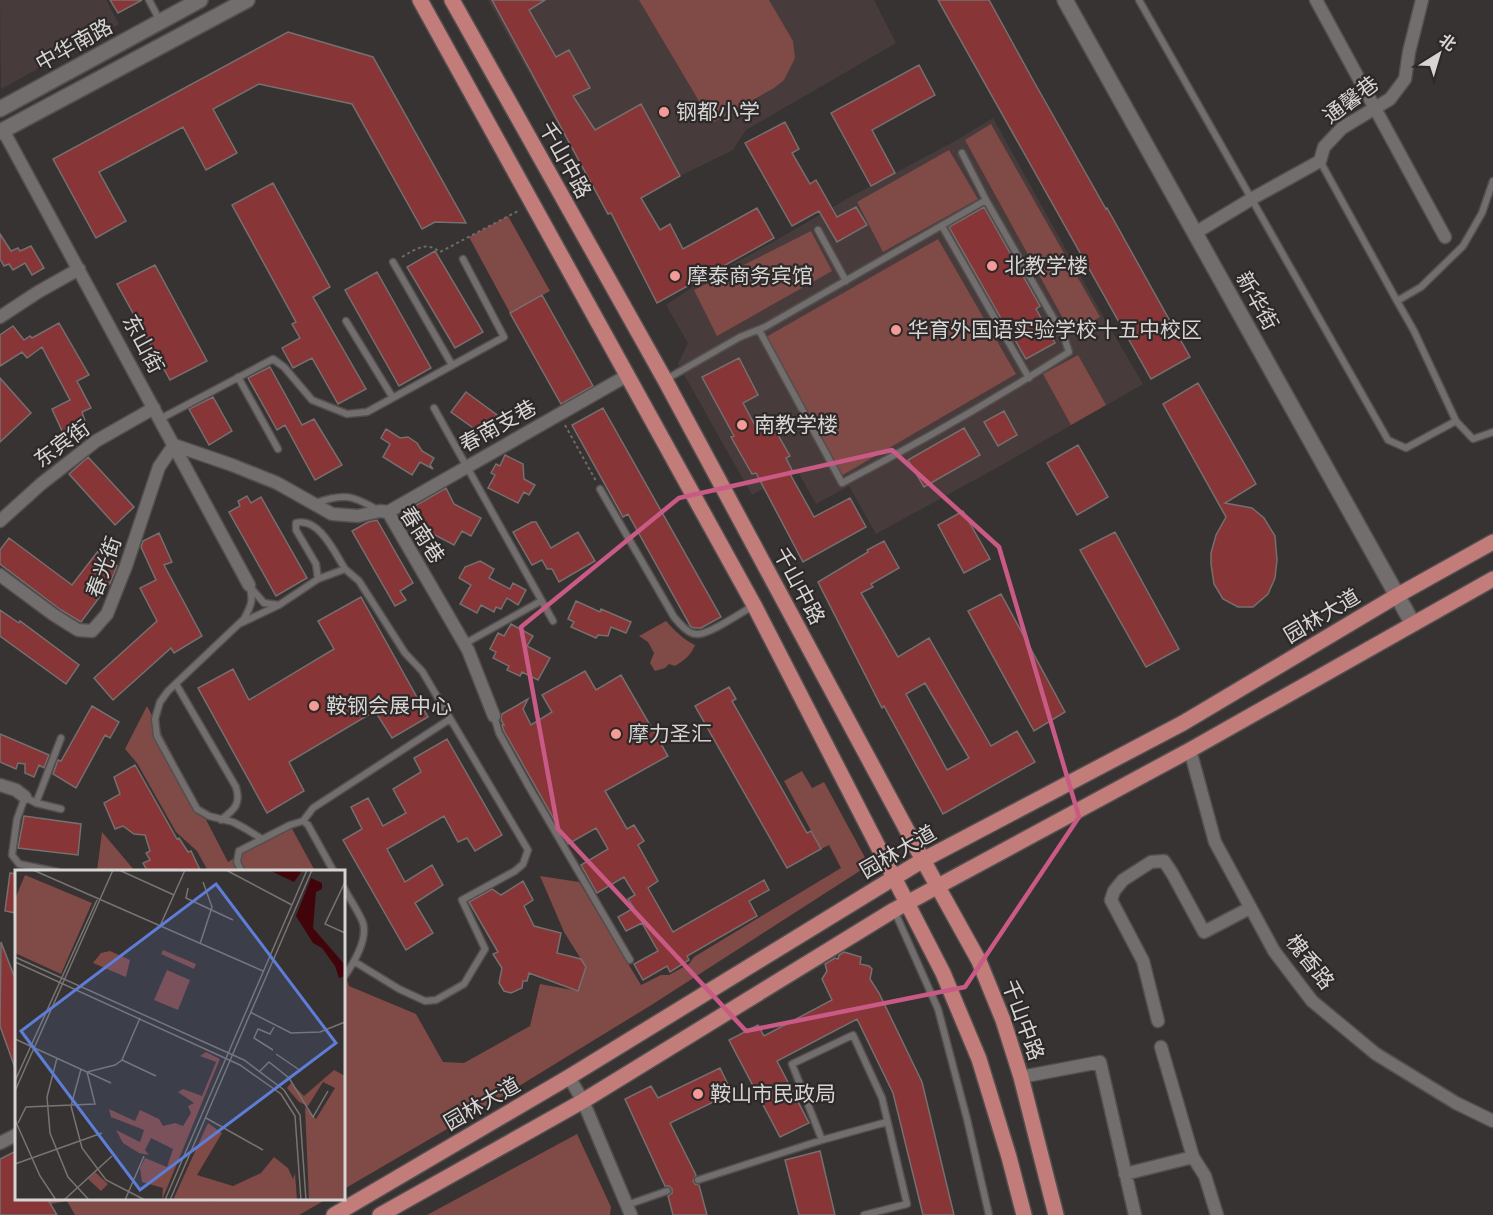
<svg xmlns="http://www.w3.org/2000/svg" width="1493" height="1215" font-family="'Asap Condensed','Noto Sans SC',sans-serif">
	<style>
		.built { fill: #473c3b }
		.green { fill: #804a47 }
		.building { fill: #873536; stroke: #75706f; stroke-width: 1.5; fill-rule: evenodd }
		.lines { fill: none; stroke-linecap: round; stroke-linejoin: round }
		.lane-casing { stroke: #534f4e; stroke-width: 9 }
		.street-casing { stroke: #534f4e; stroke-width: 15 }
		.secondary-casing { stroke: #534f4e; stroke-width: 18 }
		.primary-casing { stroke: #534f4e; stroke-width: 18 }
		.path { stroke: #6e6b6a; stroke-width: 2; stroke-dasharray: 3 3; stroke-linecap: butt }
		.lane { stroke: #736e6e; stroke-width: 6 }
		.street { stroke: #736e6e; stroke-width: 12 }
		.secondary { stroke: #736e6e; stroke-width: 15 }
		.primary { stroke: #c27d7b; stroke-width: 15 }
		.marked { fill: none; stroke: #c95a85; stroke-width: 4.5; stroke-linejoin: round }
		.poi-dot { fill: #f59b97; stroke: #2d2929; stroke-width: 2 }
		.labels { text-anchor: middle; stroke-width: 4.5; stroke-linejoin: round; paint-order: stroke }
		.street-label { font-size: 21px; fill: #d7d5d4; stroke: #2d2929 }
		.poi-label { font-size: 21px; fill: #d7d5d4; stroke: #2d2929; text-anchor: start }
		.inset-road { fill: none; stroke: #777473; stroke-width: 1.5 }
		.view { fill: #5e7dd7; fill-opacity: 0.15; stroke: #5e7dd7; stroke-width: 3 }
		.inset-edge { fill: none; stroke: #d7d5d4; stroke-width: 3 }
	</style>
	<rect width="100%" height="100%" fill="#373332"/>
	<path class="built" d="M0 0H106L119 24 1 89Z
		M488 0H874L896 43 746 130 733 150 680 176 633 202 608 214Z
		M993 118 1104 318 1143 384 1000 466 876 534 849 486 816 504 797 470 752 495 678 364 688 343 666 305 697 284 773 242 852 196 955 141Z"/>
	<path class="green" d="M639 0H769L793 41 795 58 784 80 774 88 712 123Z
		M991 124 1100 317 1071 333 965 140Z
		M949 150 978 199 883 252 857 202Z
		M508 216 550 291 510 313 469 237Z
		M811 231 832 271 717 336 694 290Z
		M938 239 1016 374 841 476 766 337Z
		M1078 355 1106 405 1071 425 1043 374Z
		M666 621C675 631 683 639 695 645 691 655 685 660 675 666L669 664 665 668 655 671 650 663 654 653 648 642 639 636Z
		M147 706 228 862 290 825 315 871H208L197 851 176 832 137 763 125 749Z
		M802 771 812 788 824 782 869 865 653 1004 478 1111 344 1189V970L349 986 416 1014 443 1062 464 1063 530 1026 540 984 578 991 586 967 564 932 540 876 579 882 641 985 661 975H669L689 964 694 957 841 868 829 845 821 849 784 781Z
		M102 832 135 871H97Z
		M577 1134 611 1207 610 1215H427Z
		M211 1199 213 1202 220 1198 327 1199 299 1215H75L67 1201 51 1204 47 1199Z"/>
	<path class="building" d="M110 0H142L118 13Z
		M492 0H545L529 10 556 57 569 50 590 88 573 96 595 130 641 104 680 176 641 198 660 230 670 224 683 249 757 208 774 238 657 303 611 213 608 214Z
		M938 0H989L1033 80 1106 209 1107 208 1190 357 1151 379Z
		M288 32 373 57 466 223 435 222 422 229 352 104 259 84 213 109 237 153 206 170 183 127 99 172 126 221 96 238 53 159Z
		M919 65 935 95 872 130 895 173 871 186 831 113Z
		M785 122 799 149 792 153 810 184 816 180 837 217 856 207 867 225 837 242 819 211 792 226 745 143Z
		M273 183 330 287 313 297 366 389 338 404 312 358 293 368 282 348 300 338 292 324 296 322 232 205Z
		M984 207 1040 306 1036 309 1055 343 1026 359 1007 326 1006 327 949 227Z
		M0 234 11 251 18 248 20 251 31 246 44 268 32 275 25 263 13 270 9 264 4 266 0 259Z
		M435 251 483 332 455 348 407 267Z
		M155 265 207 361 170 380 117 284Z
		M377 272 431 368 399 386 345 290Z
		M542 295 593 386 561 404 510 313Z
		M59 323 89 375 77 381 91 408 82 412 85 421 63 433 52 409 70 400 42 347 27 358 22 352 0 366V335L13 326 24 340 30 336 32 338Z
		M739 358 758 395 743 403 757 429 770 421 790 456 786 458 792 470 789 472 814 517 850 498 866 527 803 562 756 473 752 474 731 437 734 436 702 377Z
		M270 367 302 425 314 419 342 465 315 480 285 425 277 430 248 378Z
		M0 378 31 413 0 442Z
		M1198 383 1256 484 1225 503 1252 508 1264 518 1275 536 1277 560 1275 578 1268 594 1253 607H1238L1223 599 1214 584 1211 564V553L1216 535 1226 517 1163 404Z
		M466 392 497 415 483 435 451 412Z
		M213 397 232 431 209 445 189 409Z
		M603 408 721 617 701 628H695L691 627 628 514 623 517 572 425Z
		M1004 411 1017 435 998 446 984 422Z
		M964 428 980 455 924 487 908 460Z
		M386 429 400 438 408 437 417 443 422 451 434 458 430 465 433 469 420 462 412 475 383 457 390 444 381 438Z
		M1078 445 1108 497 1077 515 1047 463Z
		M505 455 523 464 524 479 535 485 529 495 524 492 518 503 488 488 495 475 491 473 496 464 500 466Z
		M88 457 134 507 115 525 69 474Z
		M446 488 454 504 481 518 471 536 462 531 454 545 412 523 403 513Z
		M247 496 251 503 261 497 307 578 276 596 229 512 240 506 238 501Z
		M963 511 990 559 964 573 938 525Z
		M377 520 413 583 400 591 406 600 395 606 352 531 368 522Z
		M532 522H536L551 548 578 532 595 561 559 582 552 569H547L542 560 532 565 513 532Z
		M1115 532 1179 649 1146 667 1080 550Z
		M159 533 172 562 164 565 202 636 174 653 171 648 113 700 94 678 157 621 140 588 156 580 141 547 143 541Z
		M9 538 72 585 98 551 117 566 110 583 81 622 61 610 0 564V550Z
		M884 541 899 568 871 584 873 587 861 593 898 657 929 638 991 746 1017 731 1035 762 943 814 884 706 882 708 818 582 868 552 867 550ZM925 683 969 758 947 770 906 694Z
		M480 561 494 569 489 578 510 589 513 583 526 590 518 605 507 598 501 609 496 607 494 612 481 605 477 613 460 604 471 585 459 578 465 567Z
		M1001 594 1065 712 1034 731 968 611Z
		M361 597 428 717 392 738 375 711 289 762 304 791 267 813 198 688 233 669 249 700 334 649 318 621Z
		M576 601 600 612 601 609 631 622 626 633 611 627 608 636 598 635 596 638 571 627 574 622 568 619Z
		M0 610 19 623 20 621 79 665 66 684 0 636Z
		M511 624 533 636 527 646 550 658 538 680 522 672 520 676 507 670 509 666 493 658 496 652 490 649 498 633 504 636Z
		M585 671 596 690 621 675 668 756 605 791 627 829 634 825 644 841 638 845 658 881 648 888 673 932 764 880 769 890 749 901 757 916 687 956 689 960 670 972 667 966 643 980 634 964 658 951 642 923 626 931 618 917 634 908 628 899 635 895 624 877 597 893 581 865 608 849 596 828 568 844 504 731 502 725H504L501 720 502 714 528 699 523 709 531 725 552 712 542 695Z
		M729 687 736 699 732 701 807 833 811 831 821 849 787 868 695 706Z
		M92 706 119 722 110 738 105 735 76 788 53 774 58 760 61 761Z
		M0 734 49 755 44 768 39 765 34 777 25 773V764L18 763 16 769 0 762Z
		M447 739 502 835 475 851 467 838 458 842 444 816 387 849 405 882 432 865 443 885 415 903 433 933 406 950 343 840 362 829 351 807 368 798 383 826 406 813 393 789 421 772 414 758Z
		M135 765 177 839 179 838 188 852 191 851 201 872H148L143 863 150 860 146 853 150 851 145 835 134 834 123 826 115 829 104 803 120 794 114 777Z
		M24 816 81 824 78 855 18 848Z
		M10 873 16 874V913L5 911Z
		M523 881 533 900 524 906 534 926 561 933 557 953 581 959 586 967 578 991 529 973 527 981H523L522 988 511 993 504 991 499 983 502 968 493 954 498 952 469 902 492 889 501 895Z
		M1 942 16 981V1067L15 1068 0 1026Z
		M844 952 861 957 860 964 869 966 872 969 870 979 879 993 922 1082 954 1215H923L893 1093 857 1019 777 1061 809 1123 780 1137 729 1040 758 1025 764 1036 832 1000 822 979 827 971 825 964 835 958 838 959 839 955Z
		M720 1068 732 1093 670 1123 696 1175 693 1181 695 1184 699 1185 707 1215H673L668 1196 672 1193V1189L669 1186H665L625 1099 651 1086 658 1098Z
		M16 1151V1198H47L57 1215H0V1159Z
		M820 1151 835 1215H799L785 1160Z"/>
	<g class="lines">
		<g class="lane-casing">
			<path id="lane" d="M149 0 160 21
				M1139 0 1388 440 1406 448 1456 421
				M1320 161 1397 301 1421 287 1463 246 1482 213 1493 181
				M942 226 1029 378
				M818 230 846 281
				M393 262 452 365
				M1397 301 1414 331 1456 421 1473 439 1493 432
				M346 321 393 398
				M759 330 842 483C919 443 995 399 1069 352L1064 337 986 200 962 153
				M238 377 278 449
				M665 380 740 337 765 327 986 200
				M434 408 553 621
				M160 419 273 359 284 367 312 400 347 414 367 412 504 337 463 259
				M600 489 674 617C680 624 688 634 697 634 709 635 742 612 753 606
				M315 503C344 493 352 495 378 510
				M318 579 316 564 296 530V523C319 517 335 553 345 569
				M249 585C254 600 251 606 244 619L168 691 160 702 155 719 157 736 197 809 209 816 233 822 246 829 262 839
				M251 588 264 603 279 605
				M239 624 279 605 318 579 345 569 359 581 405 653 422 671 528 850 523 864 515 871 462 900 485 949 464 984 436 1000 425 1001 399 989 355 962
				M464 644 541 601
				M176 684 236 787C241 804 235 809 221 820
				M494 716 499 733 529 787 630 960
				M36 803 61 738
				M303 821 313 808 450 719
				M58 872 19 864 12 855 17 819 25 797 36 803 61 809
				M242 872 237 862 239 851 290 825 303 821 308 825 334 872
				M344 888C349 898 360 914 363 923 368 940 353 964 344 977
				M894 910 938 1009 967 1119 989 1215
				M822 1140 792 1064 853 1035 882 1098 907 1204 864 1215
				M698 1180 822 1140 887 1122
				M627 1205 667 1191"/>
		</g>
		<g class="street-casing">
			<path id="street" d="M1316 0 1445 237
				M3 130 249 585
				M1195 233 1253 198 1320 161 1324 147 1342 128 1390 99 1405 79 1409 52 1422 0
				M0 317 38 292 79 269
				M388 512 628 375
				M388 512 468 650 494 716
				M0 521 41 484 96 441 154 408
				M0 575 54 615 78 630 92 631 107 614 126 566 159 467 174 445 232 465 277 483 332 514 358 516 380 511 388 512
				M1190 750 1215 842 1274 951 1312 1001 1376 1054 1456 1103 1493 1121
				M0 785 16 790 25 797
				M1158 1021 1143 961 1111 900 1114 891 1123 880 1151 862 1164 861 1172 873 1204 932 1250 908
				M1161 1047 1193 1157 1205 1176 1217 1215
				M569 1077 583 1101 631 1215
				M1021 1077 1100 1062 1135 1215
				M0 1143 16 1135
				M1125 1174 1193 1157"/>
		</g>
		<g class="secondary-casing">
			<path id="secondary" d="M1065 0 1413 624
				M0 109 200 0
				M0 132 247 0"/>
		</g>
		<g class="primary-casing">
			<path id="primary" d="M420 0 754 605 943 973 979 1059 1009 1157 1024 1215
				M452 0 665 380 923 860 979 961 1003 1020 1021 1077 1056 1215
				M334 1215 569 1077 923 860 1183 723 1398 595 1493 542
				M380 1215 583 1101 894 910 1190 750 1493 579"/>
		</g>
		<path class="path" d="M402 257C416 249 426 241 440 252L520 210
			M565 425 596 481"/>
		<use href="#lane" class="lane"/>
		<use href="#street" class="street"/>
		<use href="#secondary" class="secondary"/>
		<use href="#primary" class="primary"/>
	</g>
	<path class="marked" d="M892 450 999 547 1079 817 965 987 746 1031 558 829 521 627 679 498Z"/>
	<g class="poi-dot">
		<circle cx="664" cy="112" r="6"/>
		<circle cx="992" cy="266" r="6"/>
		<circle cx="675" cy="276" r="6"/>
		<circle cx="896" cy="330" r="6"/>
		<circle cx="742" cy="425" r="6"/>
		<circle cx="314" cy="706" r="6"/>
		<circle cx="616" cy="734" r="6"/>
		<circle cx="698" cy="1094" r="6"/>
	</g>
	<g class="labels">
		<g class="street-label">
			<text transform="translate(74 45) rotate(-29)" y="7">中华南路</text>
			<text transform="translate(1351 100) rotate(-37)" y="7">通馨巷</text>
			<text transform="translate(565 160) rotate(61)" y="7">千山中路</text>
			<text transform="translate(1257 301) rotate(61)" y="7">新华街</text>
			<text transform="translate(143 344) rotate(62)" y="7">东山街</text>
			<text transform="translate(498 426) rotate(-29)" y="7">春南支巷</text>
			<text transform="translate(62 444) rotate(-36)" y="7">东宾街</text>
			<text transform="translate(422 535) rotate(57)" y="7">春南巷</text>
			<text transform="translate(104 567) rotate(-70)" y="7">春光街</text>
			<text transform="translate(799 586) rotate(62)" y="7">千山中路</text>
			<text transform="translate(1322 616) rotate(-31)" y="7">园林大道</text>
			<text transform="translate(898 852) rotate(-30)" y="7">园林大道</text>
			<text transform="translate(1310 962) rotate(52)" y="7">槐香路</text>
			<text transform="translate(1023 1020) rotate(70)" y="7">千山中路</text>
			<text transform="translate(482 1104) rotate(-30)" y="7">园林大道</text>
		</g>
		<g class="poi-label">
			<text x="676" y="119">钢都小学</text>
			<text x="1004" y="273">北教学楼</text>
			<text x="687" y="283">摩泰商务宾馆</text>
			<text x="908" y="337">华育外国语实验学校十五中校区</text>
			<text x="754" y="432">南教学楼</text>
			<text x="326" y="713">鞍钢会展中心</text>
			<text x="628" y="741">摩力圣汇</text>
			<text x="710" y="1101">鞍山市民政局</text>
		</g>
	</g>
	<g transform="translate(15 870)">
		<rect width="330" height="330" fill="#373332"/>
		<path d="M10 5 77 33 46 104 0 83V29ZM148 80 181 94 179 99 146 84ZM95 81 115 90 111 107 78 93 86 83ZM152 100 175 110 163 140 139 130ZM191 182 205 189 147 330 148 318 127 312 125 298 130 288 152 297 158 279 136 268 130 280 134 285 124 283 108 273 101 260 125 272 129 260 96 247 94 239 120 251 125 240 144 249 148 256 160 253 168 256 176 243 173 236 179 233 163 222 168 219 187 226 201 192 185 186ZM319 200 330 206V330H294L290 237 301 249 320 218 308 212 293 236 284 232 272 218 276 213 289 226ZM193 253 207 263 182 305 218 316 246 303 259 287 273 298 278 309 280 303 282 330H158ZM80 302 93 314 86 321 73 309Z" fill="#804a47"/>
		<path d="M254 0H284L286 2 279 12ZM296 8 307 13V19L301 22 298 58 330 95V106L324 108 320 96 307 78 298 73 281 46Z" fill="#41040a"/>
		<path class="inset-road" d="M18 0 248 101M104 0 159 25M211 0 277 35M330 12 310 54 330 63M173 18 171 28 218 50M145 56 170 0M185 74 197 37 188 12M0 87 229 190 269 220 285 245 291 330M0 92 225 195 266 224 280 246 286 330M235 142 276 163 305 162 330 152M0 169 96 213M258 180 239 168 243 159 255 164 259 157M261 184 286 201M42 188 32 227 35 263 53 307 74 330M107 190 141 206M66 199 56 236 67 278 91 310 130 330M245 201 254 192 274 208 298 247 313 221M0 211 82 30M0 221 98 0M191 248 248 280M0 250 25 306 41 330M3 253 11 237 80 234 72 202 100 195 107 190 125 148M0 294 87 263M49 330 97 286M110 330 129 286M150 330 292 0M155 330 297 0"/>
		<path class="view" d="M201 14 321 173 125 320 6 161Z"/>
		<rect width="330" height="330" class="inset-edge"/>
	</g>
	<g transform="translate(1439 54) rotate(37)" stroke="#2d2929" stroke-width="4.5" paint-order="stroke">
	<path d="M0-4.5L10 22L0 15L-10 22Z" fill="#d7d5d4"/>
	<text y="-9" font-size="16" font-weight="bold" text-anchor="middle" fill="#d7d5d4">北</text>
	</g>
</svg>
